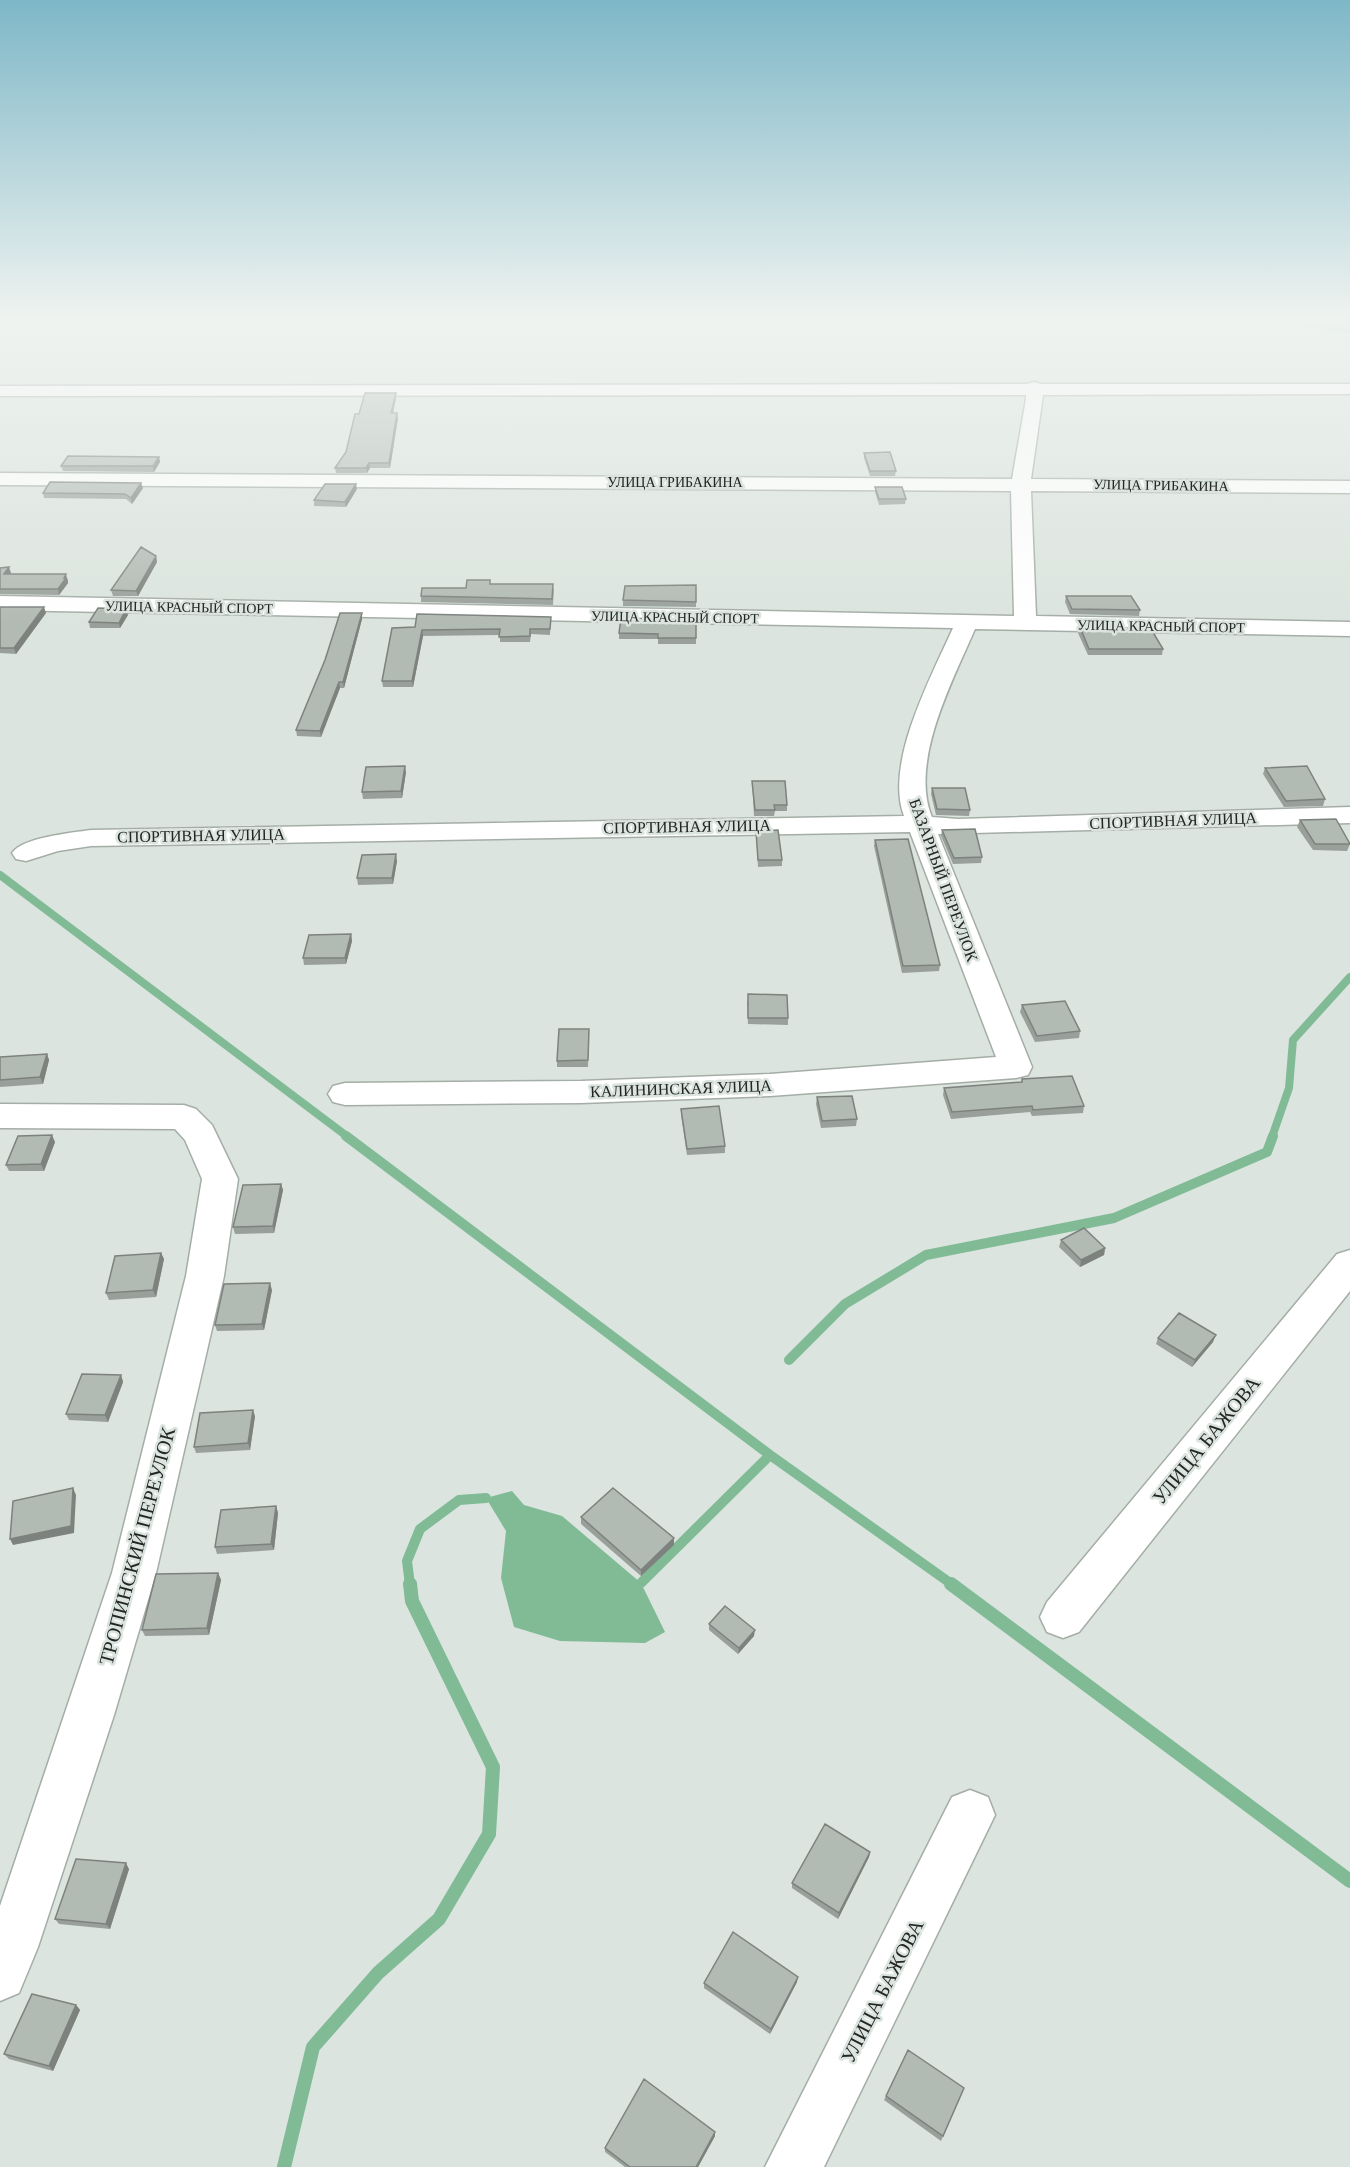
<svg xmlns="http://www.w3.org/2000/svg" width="1350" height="2167" font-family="'Times New Roman',serif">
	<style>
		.water { fill: #80bb96 }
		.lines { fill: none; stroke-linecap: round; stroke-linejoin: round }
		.stream-far3 { stroke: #80bb96; stroke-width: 4.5 }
		.stream-far2 { stroke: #80bb96; stroke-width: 8 }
		.stream-far1 { stroke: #80bb96; stroke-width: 10 }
		.stream { stroke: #80bb96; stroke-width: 14 }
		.minor-casing { stroke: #a5ada7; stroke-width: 3 }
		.minor { fill: #fff; fill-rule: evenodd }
		.wall { fill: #99a09b }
		.shaded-wall { fill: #7d827e }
		.building { fill: #b2bab4; stroke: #7d827e; stroke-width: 1.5 }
		.labels { text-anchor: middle; stroke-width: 5; stroke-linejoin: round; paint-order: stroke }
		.far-street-label { font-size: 14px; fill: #232624; stroke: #dbe4de }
		.street-label { font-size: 16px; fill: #232624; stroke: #dbe4de }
		.near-street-label { font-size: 20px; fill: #232624; stroke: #dbe4de }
	</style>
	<rect width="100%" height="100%" fill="#dbe4de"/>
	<path class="water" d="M512 1491 524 1505 562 1516 641 1583 665 1632 645 1643 560 1641 514 1627 501 1578 506 1531 486 1498Z"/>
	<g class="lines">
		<path class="stream-far3" d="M1279 321 1350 331"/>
		<path class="stream-far2" d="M0 875 348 1137
			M1272 1137 1289 1088 1293 1040 1350 977"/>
		<path class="stream-far1" d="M346 1136 770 1455 953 1585
			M789 1360 845 1304 926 1255 1114 1218 1267 1152 1273 1136
			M641 1583 770 1455
			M410 1585 407 1561 420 1529 459 1500 486 1498"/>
		<path class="stream" d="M951 1584 1350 1881
			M284 2167 313 2047 378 1973 439 1919 489 1834 493 1767 412 1601 410 1584"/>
		<g class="minor-casing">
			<path id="minor" d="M1034 382 1041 384H1350V394L1043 395 1031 479 1350 481V493L1031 491 1036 616 1350 622V636L975 629C953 680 909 762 932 817L958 819 1350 807V823L938 834 1032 1067 1028 1075 1016 1078 770 1096 581 1103 345 1105 333 1102 328 1094 333 1086 345 1083 581 1081 770 1074 996 1057 910 832 91 846 58 851 26 861 16 859 12 853C23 837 71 833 91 830L904 816C884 764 931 677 953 628L0 610V596L1014 616 1011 491 0 485V473L1012 479 1026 399V395L0 396V386L1027 384Z
				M0 1104 184 1105 196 1109 212 1125 238 1179 224 1276 156 1573 114 1715 38 1947 19 1993 0 2001V1906L112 1573 186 1276 202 1179 185 1140 175 1129 0 1128Z
				M1350 1250V1291L1079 1632 1063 1638 1047 1632 1040 1617 1047 1602 1337 1254Z
				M970 1790 988 1797 995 1815 824 2167H765L952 1797Z"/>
		</g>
		<use href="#minor" class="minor"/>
	</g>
	<path class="wall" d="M396 398 393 413H397L398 418 390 468H370L367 473H336L335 468 346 452 359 414Z
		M864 453 896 471 895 476H870L864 458Z
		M159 457 160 462 154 472 63 471 61 466Z
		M875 487 906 499 905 504 879 505 875 492Z
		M143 488 132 504 126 499 44 498 43 493Z
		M357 489 346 507 314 506V500Z
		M156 556 157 562 138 596H113L111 590Z
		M0 568 11 573 10 574 68 579V583L59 595 0 594Z
		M491 584 554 589 553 605 421 602V596Z
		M696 585V607L623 606V600Z
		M1066 596 1140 610 1139 616 1070 614 1065 602Z
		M0 607 46 613 16 654 0 653Z
		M362 613V619L344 688H340L321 737 297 736 296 730Z
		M128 615 120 628H90L89 622Z
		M551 617 550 635 531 634 530 642H500V635L423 636 413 687H383L382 681 415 627Z
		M696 620V644H658V639H619V633Z
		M1080 627 1163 649 1162 655H1088L1078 633Z
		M1265 768 1325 799 1323 806 1284 807 1263 774Z
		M406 772 402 798 363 799 362 792Z
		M752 781 787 805V811H775L774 816H754Z
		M932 788 970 810 969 816 936 815 931 794Z
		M1300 820 1350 844 1347 851 1313 850 1297 827Z
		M942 830 982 857 981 863 953 864 941 836Z
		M756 831 782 860V866L758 867Z
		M875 840 940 965 939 971 902 973 874 846Z
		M397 861 393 884 358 885 357 878Z
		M351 934 352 941 346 964 304 965 303 958Z
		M747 1001 788 1018V1025L748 1024Z
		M1022 1005 1080 1031 1079 1038 1035 1042 1020 1012Z
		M589 1029 588 1067H557V1061Z
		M47 1054 49 1060 43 1084 0 1087V1057Z
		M1022 1079 1084 1106 1083 1113 1032 1116 1030 1112 951 1119 943 1095 944 1088 1021 1082Z
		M817 1097 857 1119 856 1126 821 1128 816 1104Z
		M681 1109 725 1146V1153L687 1155 681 1115Z
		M55 1142 44 1171H9L6 1165Z
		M281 1184 283 1190 274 1233 235 1234 233 1227Z
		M1061 1240 1105 1248 1104 1255 1080 1267 1059 1247Z
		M161 1253 164 1259 156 1297 109 1300 106 1293Z
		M272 1290 264 1330 217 1331 215 1325Z
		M1158 1338 1213 1342 1192 1367 1156 1344Z
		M121 1375 123 1382 108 1422 69 1420 66 1414Z
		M255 1416 250 1450 196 1453 194 1447Z
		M276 1506 278 1513 274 1550 217 1554 215 1547Z
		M581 1517 674 1545 641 1576 581 1524Z
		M218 1573 221 1580 209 1635 145 1636 142 1630Z
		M709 1624 754 1636 738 1654 709 1630Z
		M870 1852 869 1857 838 1919 792 1888V1883Z
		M129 1869 110 1929 59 1924 55 1919Z
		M797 1982 770 2034 704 1988V1983Z
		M76 2005 80 2010 53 2071 9 2059 4 2054Z
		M964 2088 941 2141 884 2100 886 2096Z
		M715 2132V2136L698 2167H625L605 2152V2148Z"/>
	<path class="shaded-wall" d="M396 393V398L392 418 391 413Z
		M397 413 398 418 390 468 389 463Z
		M159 457 160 462 154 472 153 466Z
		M369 463 370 468 367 473 366 468Z
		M141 483 143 488 132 504 131 498Z
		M356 484 357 489 346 507 345 502Z
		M156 556 157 562 138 596 136 591Z
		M9 567 11 573 6 580 4 574Z
		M66 574 68 583 59 595 58 589Z
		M44 607 46 613 16 654 14 648Z
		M126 609 128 615 120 628 119 623Z
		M362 613V619L344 688 343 682Z
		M422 630 423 636 413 687 412 681Z
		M339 682 340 688 321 737 320 731Z
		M405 766 406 772 402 798 401 791Z
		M396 854 397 861 393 884 392 878Z
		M351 934 352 941 346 964 345 958Z
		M47 1054 49 1060 43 1084 40 1077Z
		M52 1135 55 1142 44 1171 41 1164Z
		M281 1184 283 1190 274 1233 273 1226Z
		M1105 1248 1104 1255 1080 1267 1081 1260Z
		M161 1253 164 1259 156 1297 153 1290Z
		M270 1283 272 1290 264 1330 262 1324Z
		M1216 1335 1213 1342 1192 1367 1195 1360Z
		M121 1375 123 1382 108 1422 105 1415Z
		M253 1410 255 1416 250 1450 248 1443Z
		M73 1488 76 1495 74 1533 13 1545 10 1539Z
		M276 1506 278 1513 274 1550 271 1544Z
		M674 1538V1545L641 1576V1570Z
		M218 1573 221 1580 209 1635 207 1628Z
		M755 1630 754 1636 738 1654 739 1648Z
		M870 1852 869 1857 838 1919 839 1913Z
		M126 1863 129 1869 110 1929 106 1924Z
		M798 1977 797 1982 770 2034 771 2029Z
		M76 2005 80 2010 53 2071 49 2066Z
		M715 2132V2136L698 2167H696Z"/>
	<path class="building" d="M365 393H396L391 413H397L389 463H369L366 468H335L346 452 355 414H359Z
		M890 452 896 471H870L864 453Z
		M68 456 159 457 153 466H61Z
		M50 482 141 483 131 498 125 494 43 493Z
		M325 484H356L345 502 314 500Z
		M875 487H902L906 499H879Z
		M141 547 156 556 136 591 111 590Z
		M9 567 4 574H66L64 578H66L58 589H0V568Z
		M467 580H490V584H553L552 599 421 596 422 588H466Z
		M696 585V602L623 600 625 586Z
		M1066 596H1131L1140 610 1072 609Z
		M0 607H44L14 648H0Z
		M98 608 126 609 119 623 89 622Z
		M340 613H362L343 682H339L320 731 296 730 325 660Z
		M417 614 551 617 550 629H530V636L499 637 500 629 422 630 412 681H382L392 628 415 627Z
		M621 618 696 620V638H658V634L619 633Z
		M1080 627 1151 629 1163 649H1089Z
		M405 766 401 791 362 792 366 767Z
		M1307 766 1325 799 1286 801 1265 768Z
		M752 781H785L787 805H774L775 810H755Z
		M932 788H965L970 810 937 809Z
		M1336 819 1350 844H1315L1300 820Z
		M975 829 982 857 954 858 942 830Z
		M778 830 782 860H758L756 831Z
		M908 839 940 965 903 966 875 840Z
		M396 854 392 878H357L362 855Z
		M351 934 345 958H303L309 935Z
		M748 994 787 995 788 1018H748Z
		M1065 1001 1080 1031 1037 1036 1022 1005Z
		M559 1029H589L588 1060 557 1061Z
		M47 1054 40 1077 0 1080V1057Z
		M1072 1076 1084 1106 1033 1110 1032 1106 952 1112 944 1088 1022 1082V1079Z
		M852 1096 857 1119 822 1121 817 1097Z
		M719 1106 725 1146 687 1149 681 1109Z
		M52 1135 41 1164 6 1165 18 1136Z
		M281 1184 273 1226 233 1227 243 1185Z
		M1084 1228 1105 1248 1081 1260 1061 1240Z
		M161 1253 153 1290 106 1293 115 1256Z
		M270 1283 262 1324 215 1325 224 1284Z
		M1179 1313 1216 1335 1195 1360 1158 1338Z
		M82 1374 121 1375 105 1415 66 1414Z
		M253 1410 248 1443 194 1447 200 1413Z
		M73 1488 71 1526 10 1539 13 1501Z
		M613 1488 674 1538 641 1570 581 1517Z
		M276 1506 271 1544 215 1547 221 1510Z
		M218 1573 207 1628 142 1630 156 1574Z
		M725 1606 755 1630 739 1648 709 1624Z
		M825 1824 870 1852 839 1913 792 1883Z
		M76 1859 126 1863 106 1924 55 1919Z
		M733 1932 798 1977 771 2029 704 1983Z
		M32 1994 76 2005 49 2066 4 2054Z
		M908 2050 964 2088 943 2136 886 2096Z
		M644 2079 715 2132 696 2167H630L605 2148Z"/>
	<linearGradient id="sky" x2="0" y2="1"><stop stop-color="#7eb7c7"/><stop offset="0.51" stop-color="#eff3f0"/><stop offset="1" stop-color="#eff3f0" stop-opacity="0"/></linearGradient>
	<rect width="1350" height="624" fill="url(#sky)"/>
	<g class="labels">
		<g class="far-street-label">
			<text x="675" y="487">УЛИЦА ГРИБАКИНА</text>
			<text transform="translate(1161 485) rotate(1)" y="5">УЛИЦА ГРИБАКИНА</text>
			<text transform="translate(189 607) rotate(1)" y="5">УЛИЦА КРАСНЫЙ СПОРТ</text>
			<text transform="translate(675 617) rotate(1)" y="5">УЛИЦА КРАСНЫЙ СПОРТ</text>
			<text transform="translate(1161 626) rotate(1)" y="5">УЛИЦА КРАСНЫЙ СПОРТ</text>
		</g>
		<g class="street-label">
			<text transform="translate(1173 820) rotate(-2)" y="6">СПОРТИВНАЯ УЛИЦА</text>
			<text transform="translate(687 826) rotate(-1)" y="6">СПОРТИВНАЯ УЛИЦА</text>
			<text transform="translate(201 835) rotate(-1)" y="6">СПОРТИВНАЯ УЛИЦА</text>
			<text transform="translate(944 880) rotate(70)" y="6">БАЗАРНЫЙ ПЕРЕУЛОК</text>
			<text transform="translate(681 1088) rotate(-2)" y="6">КАЛИНИНСКАЯ УЛИЦА</text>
		</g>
		<g class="near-street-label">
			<text transform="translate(1206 1440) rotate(-51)" y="7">УЛИЦА БАЖОВА</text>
			<text transform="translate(137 1546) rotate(-75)" y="7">ТРОПИНСКИЙ ПЕРЕУЛОК</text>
			<text transform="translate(882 1991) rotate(-63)" y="7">УЛИЦА БАЖОВА</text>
		</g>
	</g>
</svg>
